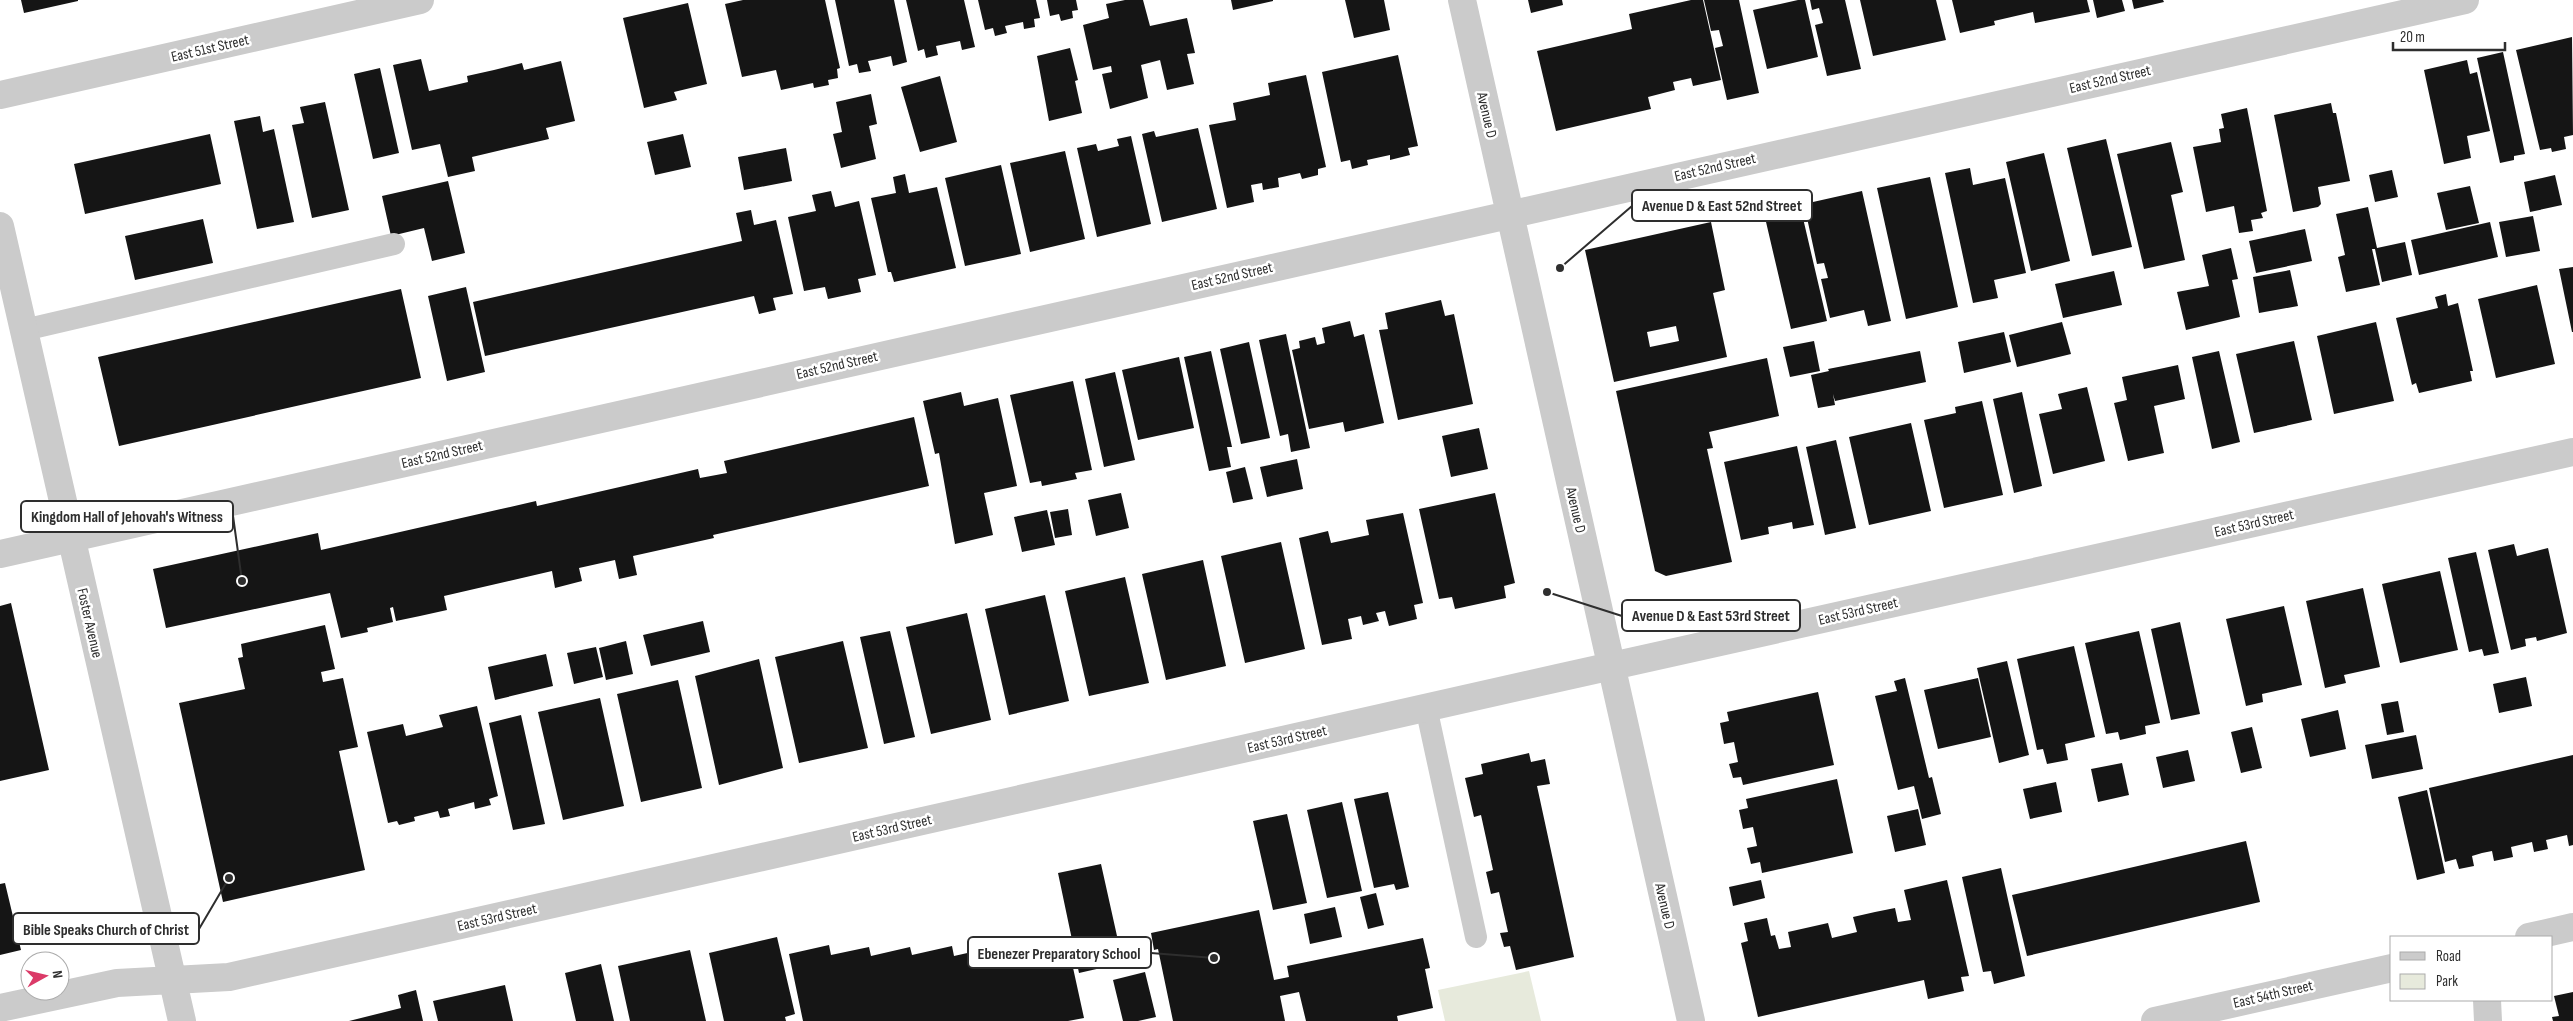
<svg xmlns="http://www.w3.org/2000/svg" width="2573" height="1021" font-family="'Sofia Sans Condensed',sans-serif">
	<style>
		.green { fill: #e7eadc }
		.building { fill: #151515; fill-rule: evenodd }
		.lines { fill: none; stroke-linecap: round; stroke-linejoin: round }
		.lane { stroke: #cbcbcb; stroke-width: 22 }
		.street { stroke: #cbcbcb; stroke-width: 28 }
		.labels { text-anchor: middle; stroke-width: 5; stroke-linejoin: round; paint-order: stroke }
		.street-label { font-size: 15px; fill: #2e2e2e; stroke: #fff }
		.leader { fill: none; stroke: #2e2e2e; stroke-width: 2 }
		.callout-dot { fill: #2e2e2e; stroke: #fff; stroke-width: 2 }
		.callout { fill: #fff; stroke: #2e2e2e; stroke-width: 2 }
		.callout-label { font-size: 16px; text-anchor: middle; font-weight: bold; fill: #2e2e2e }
	</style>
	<rect width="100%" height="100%" fill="#fff"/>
	<path class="green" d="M1529 971 1541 1021H1445L1438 990Z"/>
	<path class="building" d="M21 0H78V1L24 13Z
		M743 0H825L840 68 837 69 838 78 828 80 829 85 814 88 813 83 781 90 776 70 742 77 725 4Z
		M835 0H894L907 62 893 66 891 56 878 59 868 61 871 71 859 73 857 64 849 66Z
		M906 0H964L975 47 962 50 960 41 936 46 938 55 926 58 924 49 918 51Z
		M978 0H1036L1040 18 1034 19 1035 27 1024 29 1023 22 1005 26 1007 33 995 36 993 28 985 30Z
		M1047 0H1076L1078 10 1072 11 1073 18 1061 21 1059 14 1050 16Z
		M1125 0H1143L1150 26 1187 18 1195 53 1187 54 1194 84 1167 90 1160 60 1141 65 1148 98 1110 109 1102 74 1112 72 1111 66 1093 70 1083 25 1109 18 1106 4Z
		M1231 0H1273V1L1233 10Z
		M1345 0H1384L1390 30 1354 38Z
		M1528 0H1562L1563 5 1531 13Z
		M1691 0H1703L1721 80 1693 86 1691 78 1673 82 1675 90 1648 97 1651 109 1556 131 1537 51 1632 29 1629 14Z
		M1704 0H1739L1759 93 1727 100 1715 48 1723 46 1719 30 1711 31Z
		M1798 0H1805L1818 57 1767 69 1753 10Z
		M1810 0H1845L1861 69 1827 76 1815 25 1823 23 1819 8 1812 10Z
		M1860 0H1936L1946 40 1873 56Z
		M1952 0H2087L2090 12 2035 23 2033 12 1994 21 1995 25 1960 33Z
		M2093 0H2122L2125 11 2097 18Z
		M2132 0H2163L2164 2 2134 9Z
		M688 3 707 84 674 92 677 100 644 108 623 18Z
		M2572 37 2573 135 2564 137 2566 149 2552 152 2551 148 2540 150 2516 50Z
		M1070 48 1078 80 1075 81 1082 113 1049 121 1037 56Z
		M2503 52 2525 154 2514 156V160L2500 163 2477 58Z
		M1398 55 1418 146 1408 148 1410 155 1390 160V155L1367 160 1368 165 1352 169 1350 160 1341 162 1322 72Z
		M421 59 429 91 468 82 467 76 494 70 522 63 524 70 561 61 575 121 546 128 549 139 472 157 475 171 448 177 440 144 412 150 393 65Z
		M2467 60 2470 74 2477 72 2490 131 2467 136 2471 158 2444 164 2424 70Z
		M380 68 399 153 373 159 354 74Z
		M1306 75 1326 167 1318 169V175L1302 179 1300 173 1278 178 1279 187 1263 190 1262 183 1251 185 1254 202 1227 208 1209 125 1236 120 1233 103 1270 95 1268 83Z
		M940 76 957 142 920 152 901 87Z
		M871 94 877 124 869 126 876 159 841 168 833 134 842 132 836 102Z
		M325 102 349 210 312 218 292 125 304 123 300 107Z
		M2331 103 2333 113H2336L2350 181 2318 187 2321 204 2318 207 2293 212 2274 115Z
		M2247 108 2267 211 2261 213 2263 218 2251 220 2253 231 2239 233 2234 206 2206 212 2193 147 2221 142 2219 129 2224 128 2221 114Z
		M260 116 263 132 274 129 294 222 257 229 234 121Z
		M1198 128 1217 209 1162 222 1142 134 1154 131 1156 137Z
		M210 134 221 184 85 214 74 164Z
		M683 134 691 167 655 175 647 142Z
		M1131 136 1151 224 1097 237 1077 148 1096 144 1098 151 1119 146 1117 139Z
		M2106 139 2132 247 2092 256 2067 148Z
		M2171 142 2183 192 2171 195 2185 260 2144 269 2117 154Z
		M786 148 792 181 744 190 738 157Z
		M1065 151 1085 239 1030 252 1010 163Z
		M2044 153 2070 261 2031 271 2006 162Z
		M1001 165 1021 254 965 266 945 178Z
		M1970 168 1973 185 2005 178 2026 273 1994 280 1998 298 1973 303 1945 173Z
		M2392 170 2398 197 2375 202 2369 175Z
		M905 174 909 193 937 187 956 268 894 282 891 272H888L871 198 896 193 893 177Z
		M2555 175 2562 205 2530 212 2524 182Z
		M1930 177 1958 307 1906 319 1877 188Z
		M448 181 465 253 432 261 424 228 391 236 382 196Z
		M2470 186 2479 223 2446 230 2437 193Z
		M831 191 835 207 859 201 876 275 858 279 861 292 828 299 825 287 804 291 788 217 816 211 812 195Z
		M1862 191 1891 321 1868 326 1864 310 1830 318 1821 279 1828 278 1824 263 1817 264 1804 204Z
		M1799 201 1827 321 1791 329 1763 209Z
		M2368 207 2377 248 2405 242 2412 275 2382 282 2375 249H2372L2380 285 2346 292 2338 257 2345 255 2336 214Z
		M751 210 754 225 776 220 793 294 773 298 776 310 759 314 754 296 485 356 473 302 742 241 736 213Z
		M2533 216 2540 251 2506 257 2499 222Z
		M203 219 213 263 135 280 125 236Z
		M1711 222 1725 290 1713 293 1727 357 1614 382 1585 250ZM1676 326 1679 341 1650 347 1647 332Z
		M2490 222 2498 257 2419 275 2411 240Z
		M2305 229 2312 261 2256 273 2249 241Z
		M2231 248 2238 279 2232 280 2240 317 2186 330 2177 292 2209 286 2202 255Z
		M2573 267V332H2572L2559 269Z
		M2290 270 2298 306 2259 313 2253 277Z
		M2114 271 2122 305 2063 318 2055 284Z
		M2537 285 2555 364 2496 378 2478 299Z
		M466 287 485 372 447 381 428 296Z
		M401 289 421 378 119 446 98 357Z
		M2446 294 2448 306 2458 303 2473 371H2470L2472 381 2419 393 2416 383 2412 385 2396 318 2438 308 2435 297Z
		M1441 300 1445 316 1454 314 1473 404 1398 420 1379 330 1388 329 1385 313Z
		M1350 321 1354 337 1364 334 1384 423 1345 432 1343 422 1309 429 1292 350 1300 348 1299 341 1315 337 1317 345 1325 343 1322 328Z
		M2062 322 2071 354 2017 367 2009 335Z
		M2376 322 2394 401 2334 414 2317 336Z
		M2004 332 2011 362 1964 373 1958 342Z
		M1286 334 1310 448 1291 452 1288 434 1280 436 1259 340Z
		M1814 341 1820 371 1790 377 1783 347Z
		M2294 341 2312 420 2254 433 2236 354Z
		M1249 342 1270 438 1241 444 1220 349Z
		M1211 351 1232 447H1227L1231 467 1209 471 1184 357Z
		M1920 351 1926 382 1835 401 1833 394 1835 405 1818 408 1811 375 1829 371 1828 369Z
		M2219 351 2240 442 2212 449 2192 357Z
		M1179 357 1194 428 1138 440 1122 370Z
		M1767 358 1779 416 1709 432 1713 448 1707 449 1732 562 1666 576 1655 571 1616 391Z
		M2178 365 2185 399 2154 406 2164 453 2128 461 2114 403 2127 400 2122 377Z
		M1115 372 1135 460 1104 467 1085 379Z
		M1073 381 1092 470 1075 473 1077 479 1042 486 1041 481 1030 483 1010 395Z
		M2087 387 2105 461 2053 474 2039 414 2062 409 2058 394Z
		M961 392 964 406 998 398 1017 486 984 493 993 535 955 544 939 453 935 454 923 401Z
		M2022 392 2042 486 2014 493 1993 399Z
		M1982 401 2003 495 1944 508 1924 420 1956 413 1955 407Z
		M914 417 929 486 713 535 714 538 633 556 637 575 619 579 615 560 579 568 582 581 555 588 552 571 444 596 447 610 420 616 396 621 393 607 390 608 393 622 367 628 368 632 341 638 330 593 166 628 153 569 318 533 321 550 536 501 537 506 698 469 700 478 727 473 724 461Z
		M1911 423 1931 511 1869 525 1849 437Z
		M1479 428 1488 469 1451 477 1442 436Z
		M1836 440 1856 528 1825 535 1806 447Z
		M1797 446 1814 525 1793 529 1792 522 1768 527 1769 534 1741 540 1724 462Z
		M1297 459 1303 489 1267 497 1260 467Z
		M1245 467 1253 499 1233 503 1226 472Z
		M1121 493 1129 528 1096 536 1088 500Z
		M1495 493 1515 583 1504 586 1506 598 1455 609 1452 597 1439 599 1419 509Z
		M1068 509 1072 535 1055 538 1050 512Z
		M1047 510 1055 545 1022 552 1014 517Z
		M1403 513 1423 603 1414 605 1417 619 1389 626 1385 611 1376 613 1379 621 1363 625 1361 616 1348 619 1352 639 1322 645 1299 538 1328 531 1331 543 1369 535 1366 520Z
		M1281 542 1305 649 1245 663 1221 556Z
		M2514 544 2517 556 2548 548 2567 633 2537 641 2536 637 2525 639 2526 646 2511 650 2488 550Z
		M2476 552 2499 653 2484 656 2482 649 2469 652 2448 558Z
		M1203 560 1226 666 1166 680 1142 574Z
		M2440 571 2458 650 2400 663 2382 584Z
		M1125 577 1149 683 1089 696 1065 591Z
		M2363 588 2380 667 2344 675 2346 683 2325 688 2306 601Z
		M1045 595 1069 701 1009 715 985 609Z
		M11 603 49 770 0 781V606Z
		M2284 606 2302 685 2262 694 2263 702 2246 706 2226 619Z
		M967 613 991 720 931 734 906 627Z
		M703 621 710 652 651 666 643 635Z
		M2180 622 2200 714 2171 720 2151 629Z
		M325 625 335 669 321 672 323 682 343 678 358 747 339 751 365 870 223 902 179 703 245 689 238 658 243 657 241 644Z
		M890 631 915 737 884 744 860 637Z
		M2139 631 2160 723 2145 726 2146 734 2120 740 2118 732 2106 734 2085 643Z
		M626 641 633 674 606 680 599 648Z
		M843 641 868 748 799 763 775 657Z
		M2074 646 2095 737 2065 744 2068 760 2047 764 2043 749 2037 750 2017 659Z
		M596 647 603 677 574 684 567 653Z
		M546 654 553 686 495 700 488 667Z
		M759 659 783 768 719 785 695 676Z
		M2007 661 2029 755 1999 763 1977 668Z
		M2526 677 2532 706 2499 713 2493 684Z
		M1905 678 1929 778 1932 777 1941 814 1922 819 1914 786 1898 790 1875 696 1897 691 1894 681Z
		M1978 678 1991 737 1938 749 1924 690Z
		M678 680 702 788 641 802 617 694Z
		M1818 692 1834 765 1743 785 1741 777 1733 778 1729 764 1738 762 1734 742 1724 744 1720 723 1729 721 1727 712Z
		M600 698 624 806 563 820 538 712Z
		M2398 701 2404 732 2387 735 2381 704Z
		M477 706 498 796 489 799 491 805 475 809 474 802 448 809 450 816 440 818 438 811 414 817 415 821 399 825 397 821 388 823 367 732 403 724 406 736 443 727 439 715Z
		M2338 710 2346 749 2310 757 2301 719Z
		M521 715 545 824 513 830 489 723Z
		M2252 727 2262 768 2241 773 2231 732Z
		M2416 735 2423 769 2372 779 2365 745Z
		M2188 750 2195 781 2163 788 2156 757Z
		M1529 753 1531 762 1545 759 1550 784 1537 786 1574 957 1516 970 1510 946 1504 947 1500 933 1508 932 1499 892 1491 894 1486 872 1493 870 1481 815 1474 817 1465 778 1483 774 1481 764Z
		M2573 755V845L2569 846 2567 835 2546 840 2548 849 2534 852 2532 842 2511 847 2513 857 2494 861 2492 851 2482 853 2472 856 2474 866 2459 869 2456 859 2445 862 2429 788Z
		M2122 763 2129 795 2098 802 2091 769Z
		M1837 779 1853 853 1762 873 1760 862 1751 864 1747 848 1757 846 1753 827 1743 829 1739 810 1748 808 1746 799Z
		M2056 782 2062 812 2030 819 2023 789Z
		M2427 790 2445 873 2417 880 2398 797Z
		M1388 792 1409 887 1396 890 1394 884 1374 888 1354 799Z
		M1342 802 1362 891 1327 898 1307 810Z
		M1918 809 1926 845 1895 852 1887 816Z
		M1287 814 1307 903 1273 910 1253 821Z
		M2246 841 2260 902 2027 956 2012 895Z
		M1101 864 1123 963 1079 973 1058 873Z
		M2001 868 2025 976 1994 984 1991 971 1983 972 1962 877Z
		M1761 880 1765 898 1733 906 1729 887Z
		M1947 880 1969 976 1961 977 1964 991 1928 999 1924 980 1758 1017 1741 943 1748 941 1744 923 1767 918 1771 936 1775 935 1779 949 1791 947 1788 932 1828 923 1832 938 1857 932 1853 917 1875 912 1895 908 1898 922 1911 920 1904 890Z
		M5 883 21 950 0 955V884Z
		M1376 893 1384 925 1368 929 1360 897Z
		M1335 907 1342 937 1310 944 1304 914Z
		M1259 910 1274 980 1289 977 1287 966 1423 938 1430 968 1425 969 1433 1008 1397 1016 1398 1021H1306L1299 992 1280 996 1285 1021H1173L1158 949 1154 950 1151 933Z
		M777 937 795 1014 785 1017 786 1021H724L709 953Z
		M1056 943 1059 957 1070 954 1084 1018 1068 1021H803L789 954 829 945 831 955 869 947 871 956 910 947 912 955 952 946 954 956 994 947 996 956Z
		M690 950 706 1021H630L618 966Z
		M601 964 614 1021H576L565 973Z
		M1145 972 1156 1017 1138 1021H1123L1113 980Z
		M505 985 513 1021H438L433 1001Z
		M416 990 423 1021H349L401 1008 398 995Z
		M2573 992V1021H2553L2552 1017 2559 1016 2554 996Z"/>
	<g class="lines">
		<path class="lane" d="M24 330 394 244
			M1426 707 1476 937"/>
		<path class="street" d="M1462 0 1691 1021
			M0 95 420 0
			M0 226 182 1021
			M0 554 2465 0
			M2529 937 2573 927
			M2487 1000 2488 1021
			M0 1008 117 983 229 977 1558 678 2573 452
			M2155 1021 2392 968"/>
	</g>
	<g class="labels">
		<g class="street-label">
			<text transform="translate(210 48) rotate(-13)" y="5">East 51st Street</text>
			<text transform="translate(2110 79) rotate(-13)" y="5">East 52nd Street</text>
			<text transform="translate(1487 115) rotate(77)" y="5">Avenue D</text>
			<text transform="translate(1715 167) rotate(-13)" y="5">East 52nd Street</text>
			<text transform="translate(1232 276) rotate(-13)" y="5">East 52nd Street</text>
			<text transform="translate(837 365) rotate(-13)" y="5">East 52nd Street</text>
			<text transform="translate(442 454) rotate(-13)" y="5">East 52nd Street</text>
			<text transform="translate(1576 510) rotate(77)" y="5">Avenue D</text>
			<text transform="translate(2254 523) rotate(-13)" y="5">East 53rd Street</text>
			<text transform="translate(1858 611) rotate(-13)" y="5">East 53rd Street</text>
			<text transform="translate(90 623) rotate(77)" y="5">Foster Avenue</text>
			<text transform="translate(1287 739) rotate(-13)" y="5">East 53rd Street</text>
			<text transform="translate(892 828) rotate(-13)" y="5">East 53rd Street</text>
			<text transform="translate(1665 906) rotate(77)" y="5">Avenue D</text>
			<text transform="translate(497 917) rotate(-13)" y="5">East 53rd Street</text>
			<text transform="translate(2273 994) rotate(-13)" y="5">East 54th Street</text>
		</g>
	</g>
	<path class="leader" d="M1560 268L1632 206M242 581L233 516M1547 592L1622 616M229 878L199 929M1214 958L1151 953"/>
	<g class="callout-dot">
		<circle cx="1560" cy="268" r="5"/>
		<circle cx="242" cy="581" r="5"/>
		<circle cx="1547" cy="592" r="5"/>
		<circle cx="229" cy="878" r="5"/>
		<circle cx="1214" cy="958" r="5"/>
	</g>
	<g class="callout">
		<rect x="1632" y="190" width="180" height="31" rx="5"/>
		<rect x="21" y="501" width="212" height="31" rx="5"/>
		<rect x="1622" y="600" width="178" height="31" rx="5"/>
		<rect x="13" y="913" width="186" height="31" rx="5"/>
		<rect x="968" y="937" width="183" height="31" rx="5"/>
	</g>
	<g class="callout-label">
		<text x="1722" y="211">Avenue D &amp; East 52nd Street</text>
		<text x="127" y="522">Kingdom Hall of Jehovah's Witness</text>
		<text x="1711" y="621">Avenue D &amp; East 53rd Street</text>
		<text x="106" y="935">Bible Speaks Church of Christ</text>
		<text x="1059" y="959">Ebenezer Preparatory School</text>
	</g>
	<rect x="2390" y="936" width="162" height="65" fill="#ffffff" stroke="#ababab"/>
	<rect x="2400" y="952" width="25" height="8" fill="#cbcbcb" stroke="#ababab"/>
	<text x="2436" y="961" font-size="15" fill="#2e2e2e">Road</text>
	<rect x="2400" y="974" width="25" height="15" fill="#e7eadc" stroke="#ababab"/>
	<text x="2436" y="986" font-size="15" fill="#2e2e2e">Park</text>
	<g transform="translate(45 976) rotate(82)"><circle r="24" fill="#ffffff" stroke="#ababab"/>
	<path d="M0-4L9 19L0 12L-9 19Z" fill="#db3a68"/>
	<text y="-8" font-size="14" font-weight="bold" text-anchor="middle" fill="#2e2e2e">N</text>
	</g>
	<path d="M2393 42v8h112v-8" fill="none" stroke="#2e2e2e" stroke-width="2.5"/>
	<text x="2400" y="42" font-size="15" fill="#2e2e2e" stroke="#ffffff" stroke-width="4" paint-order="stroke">20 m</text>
</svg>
